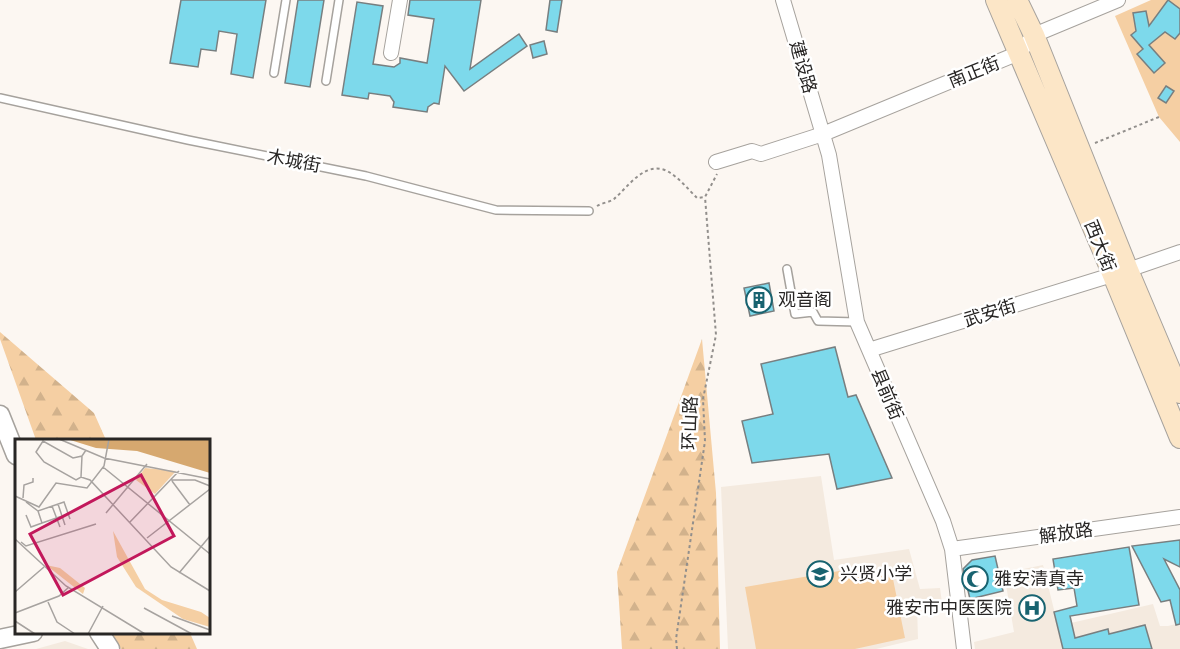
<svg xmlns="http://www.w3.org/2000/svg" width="1180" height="649" font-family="'Exo 2','Noto Sans SC',sans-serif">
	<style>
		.built { fill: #f4eadf }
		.forest { fill: url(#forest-firs) }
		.park { fill: #f5cfa3 }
		.building { fill: #7dd9eb; stroke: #787f80; stroke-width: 1.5 }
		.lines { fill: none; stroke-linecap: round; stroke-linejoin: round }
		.service-casing { stroke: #a6a29d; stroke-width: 10 }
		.minor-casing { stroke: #a6a29d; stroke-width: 16 }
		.tertiary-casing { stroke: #a6a29d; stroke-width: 21 }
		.secondary-casing { stroke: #a6a29d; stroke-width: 22 }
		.path { stroke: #928f8c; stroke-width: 2; stroke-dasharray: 3 3; stroke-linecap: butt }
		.service { stroke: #fff; stroke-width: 7 }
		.minor { stroke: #fff; stroke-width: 14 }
		.tertiary { stroke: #fff; stroke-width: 18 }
		.secondary { stroke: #fce6c7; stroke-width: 20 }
		.labels { text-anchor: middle; stroke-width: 5; stroke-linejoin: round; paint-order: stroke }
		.street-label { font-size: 18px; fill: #282625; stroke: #fff }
		.poi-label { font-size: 18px; fill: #282625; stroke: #fff; text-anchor: start }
		.inset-road { fill: none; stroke: #a7a3a0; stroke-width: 1.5 }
		.view { fill: #c2185b; fill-opacity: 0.15; stroke: #c2185b; stroke-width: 3 }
		.inset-edge { fill: none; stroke: #282625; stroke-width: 3 }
	</style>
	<defs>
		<pattern id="forest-firs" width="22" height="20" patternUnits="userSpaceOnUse" patternTransform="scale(1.5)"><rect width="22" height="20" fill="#f5cfa3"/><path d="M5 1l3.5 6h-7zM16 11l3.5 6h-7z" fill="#d2b28c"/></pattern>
	</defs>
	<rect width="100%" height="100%" fill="#fcf7f2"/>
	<path class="built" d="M821 476 834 560 909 549 920 589 940 588 942 603 917 607 918 639 876 649H728L721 487Z
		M1043 565 1058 626 1153 604 1160 626H1168L1180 623V649H975L974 642 1014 632 1004 573Z
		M65 641 88 649H36Z"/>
	<path class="forest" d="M0 332 94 413 106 440H36L0 339Z
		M702 339 716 493 720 649H622L617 572Z
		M111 633H190L197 649H121Z"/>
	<path class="park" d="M1151 0H1180V142L1159 117 1115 16Z
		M863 567 893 579 905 638 855 649H756L745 587Z"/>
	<path class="building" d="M181 0H266L253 78 231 74 237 34 219 31 216 51 201 49 198 67 170 63Z
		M298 0H324L310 87 285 83Z
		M410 0H481L470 69 519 34 527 46 464 91 445 66 439 104 434 103 428 107 427 112 393 107 394 102 390 96 369 93 368 99 342 95 357 2 383 6 373 64 394 67 400 63V58L427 63 434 19 408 15Z
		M550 0H562L557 32 546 30Z
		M1168 0 1180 9V33L1175 39 1165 32 1149 45 1165 63 1154 73 1137 54 1143 49 1131 35 1136 31 1133 13 1146 11 1149 26Z
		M544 41 547 54 533 58 530 45Z
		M1166 86 1174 91 1166 103 1158 98Z
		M769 283 774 311 750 316 744 288Z
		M835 347 848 397 856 395 892 478 837 489 829 454 752 463 742 421 773 414 761 364Z
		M1180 540V567L1164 559 1180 590V624L1176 625 1170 600 1161 602 1132 546Z
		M1129 547 1139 605 1070 616 1075 638 1108 629 1109 634 1145 625 1152 649H1063L1054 612 1077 606 1074 588 1058 590 1053 559Z
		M995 556 1003 591 970 599 963 569 972 560Z"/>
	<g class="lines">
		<g class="service-casing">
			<path id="service" d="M274 73 286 0
				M326 81 339 0
				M0 98 188 140 366 176 496 210 589 211
				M787 269 795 314 813 312 818 321 857 322"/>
		</g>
		<g class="minor-casing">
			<path id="minor" d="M783 0 829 155 857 322 943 521 952 549 964 649
				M391 53 400 0
				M716 162 752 151 761 154 823 134 1019 53 1034 35 1118 0
				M869 350 1128 270 1180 252
				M952 549 1180 517"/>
		</g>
		<g class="tertiary-casing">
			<path id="tertiary" d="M0 415 16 455
				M99 632 110 649
				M0 639 33 632"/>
		</g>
		<g class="secondary-casing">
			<path id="secondary" d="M996 0 1103 251 1180 438
				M1017 0 1034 35 1128 270 1180 393"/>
		</g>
		<path class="path" d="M1095 143 1159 117
			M597 206C602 203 610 202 614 199 629 186 646 159 669 172 679 178 689 190 697 198L705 197 717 174
			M677 649 676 639 705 441 703 399 716 335 705 197"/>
		<use href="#service" class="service"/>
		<use href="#minor" class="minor"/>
		<use href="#tertiary" class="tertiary"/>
		<use href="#secondary" class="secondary"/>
	</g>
	<defs>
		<g id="building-ring" transform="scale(1.35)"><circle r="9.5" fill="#fff" stroke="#186370" stroke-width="1.5"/><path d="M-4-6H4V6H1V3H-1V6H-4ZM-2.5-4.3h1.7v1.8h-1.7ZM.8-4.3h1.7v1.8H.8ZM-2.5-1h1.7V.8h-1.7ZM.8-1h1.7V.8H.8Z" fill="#186370"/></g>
		<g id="school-ring" transform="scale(1.35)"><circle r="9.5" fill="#fff" stroke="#186370" stroke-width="1.5"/><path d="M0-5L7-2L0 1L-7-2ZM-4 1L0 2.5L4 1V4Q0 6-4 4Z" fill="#186370"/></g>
		<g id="mosque-ring" transform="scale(1.35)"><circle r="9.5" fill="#fff" stroke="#186370" stroke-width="1.5"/><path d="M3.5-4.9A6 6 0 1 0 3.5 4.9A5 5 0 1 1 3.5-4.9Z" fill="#186370"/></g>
		<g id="hospital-ring" transform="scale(1.35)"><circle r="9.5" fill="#fff" stroke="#186370" stroke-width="1.5"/><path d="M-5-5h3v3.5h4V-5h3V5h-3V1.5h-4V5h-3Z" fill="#186370"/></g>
	</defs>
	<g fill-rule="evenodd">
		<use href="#building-ring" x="759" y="300"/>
		<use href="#school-ring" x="820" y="574"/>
		<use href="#mosque-ring" x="975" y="579"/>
		<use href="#hospital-ring" x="1032" y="608"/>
	</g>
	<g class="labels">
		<g class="street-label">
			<text transform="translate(803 67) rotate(74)" y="6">建设路</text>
			<text transform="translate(974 72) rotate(-22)" y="6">南正街</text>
			<text transform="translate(294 161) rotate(11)" y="6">木城街</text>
			<text transform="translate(1100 246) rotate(68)" y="6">西大街</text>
			<text transform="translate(990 313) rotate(-17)" y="6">武安街</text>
			<text transform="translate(887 394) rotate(67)" y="6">县前街</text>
			<text transform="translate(690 423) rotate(-88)" y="6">环山路</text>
			<text transform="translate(1066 533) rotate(-8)" y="6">解放路</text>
		</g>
		<g class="poi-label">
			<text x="778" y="306">观音阁</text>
			<text x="840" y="580">兴贤小学</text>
			<text x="994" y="585">雅安清真寺</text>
			<text x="1012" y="614" text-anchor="end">雅安市中医医院</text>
		</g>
	</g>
	<g transform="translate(15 439)">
		<rect width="195" height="195" fill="#fcf7f2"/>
		<path d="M98 92 130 150 147 161 186 173 195 179V188L168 180 121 148 102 118ZM31 126 45 129 70 149 68 155Z" fill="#f5cfa3"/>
		<path d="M130 29 161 32 140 55 121 41Z" fill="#f5cfa3"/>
		<path d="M52 0H195V34L122 12 81 9Z" fill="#d6a86f"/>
		<path class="inset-road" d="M44 0 89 19 195 40M71 11 67 17 58 19 28 2 21 13 29 23 61 41 66 38 75 41 156 128 195 152M88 28 195 115M66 38 67 17M156 41H180L195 47M157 42 175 66M0 57 24 68 41 44 72 49 89 27 94 0M8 59 9 46 18 43V39M11 63 23 72 49 63 55 80M43 65 50 86M37 67 45 88M91 74 132 25M11 76 16 88 27 84 23 72M27 84 53 75M114 84 164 32M132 99 195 50M0 100 51 147 130 195M6 103 11 107 81 85M164 134 195 97M0 153 29 128M33 163 42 183 60 195M129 169 177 195M0 174 44 157 54 148M157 177 195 191M0 182 20 195M73 195 88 167"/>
		<path class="view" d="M126 36 159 97 48 156 15 95Z"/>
		<rect width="195" height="195" class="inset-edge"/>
	</g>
</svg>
